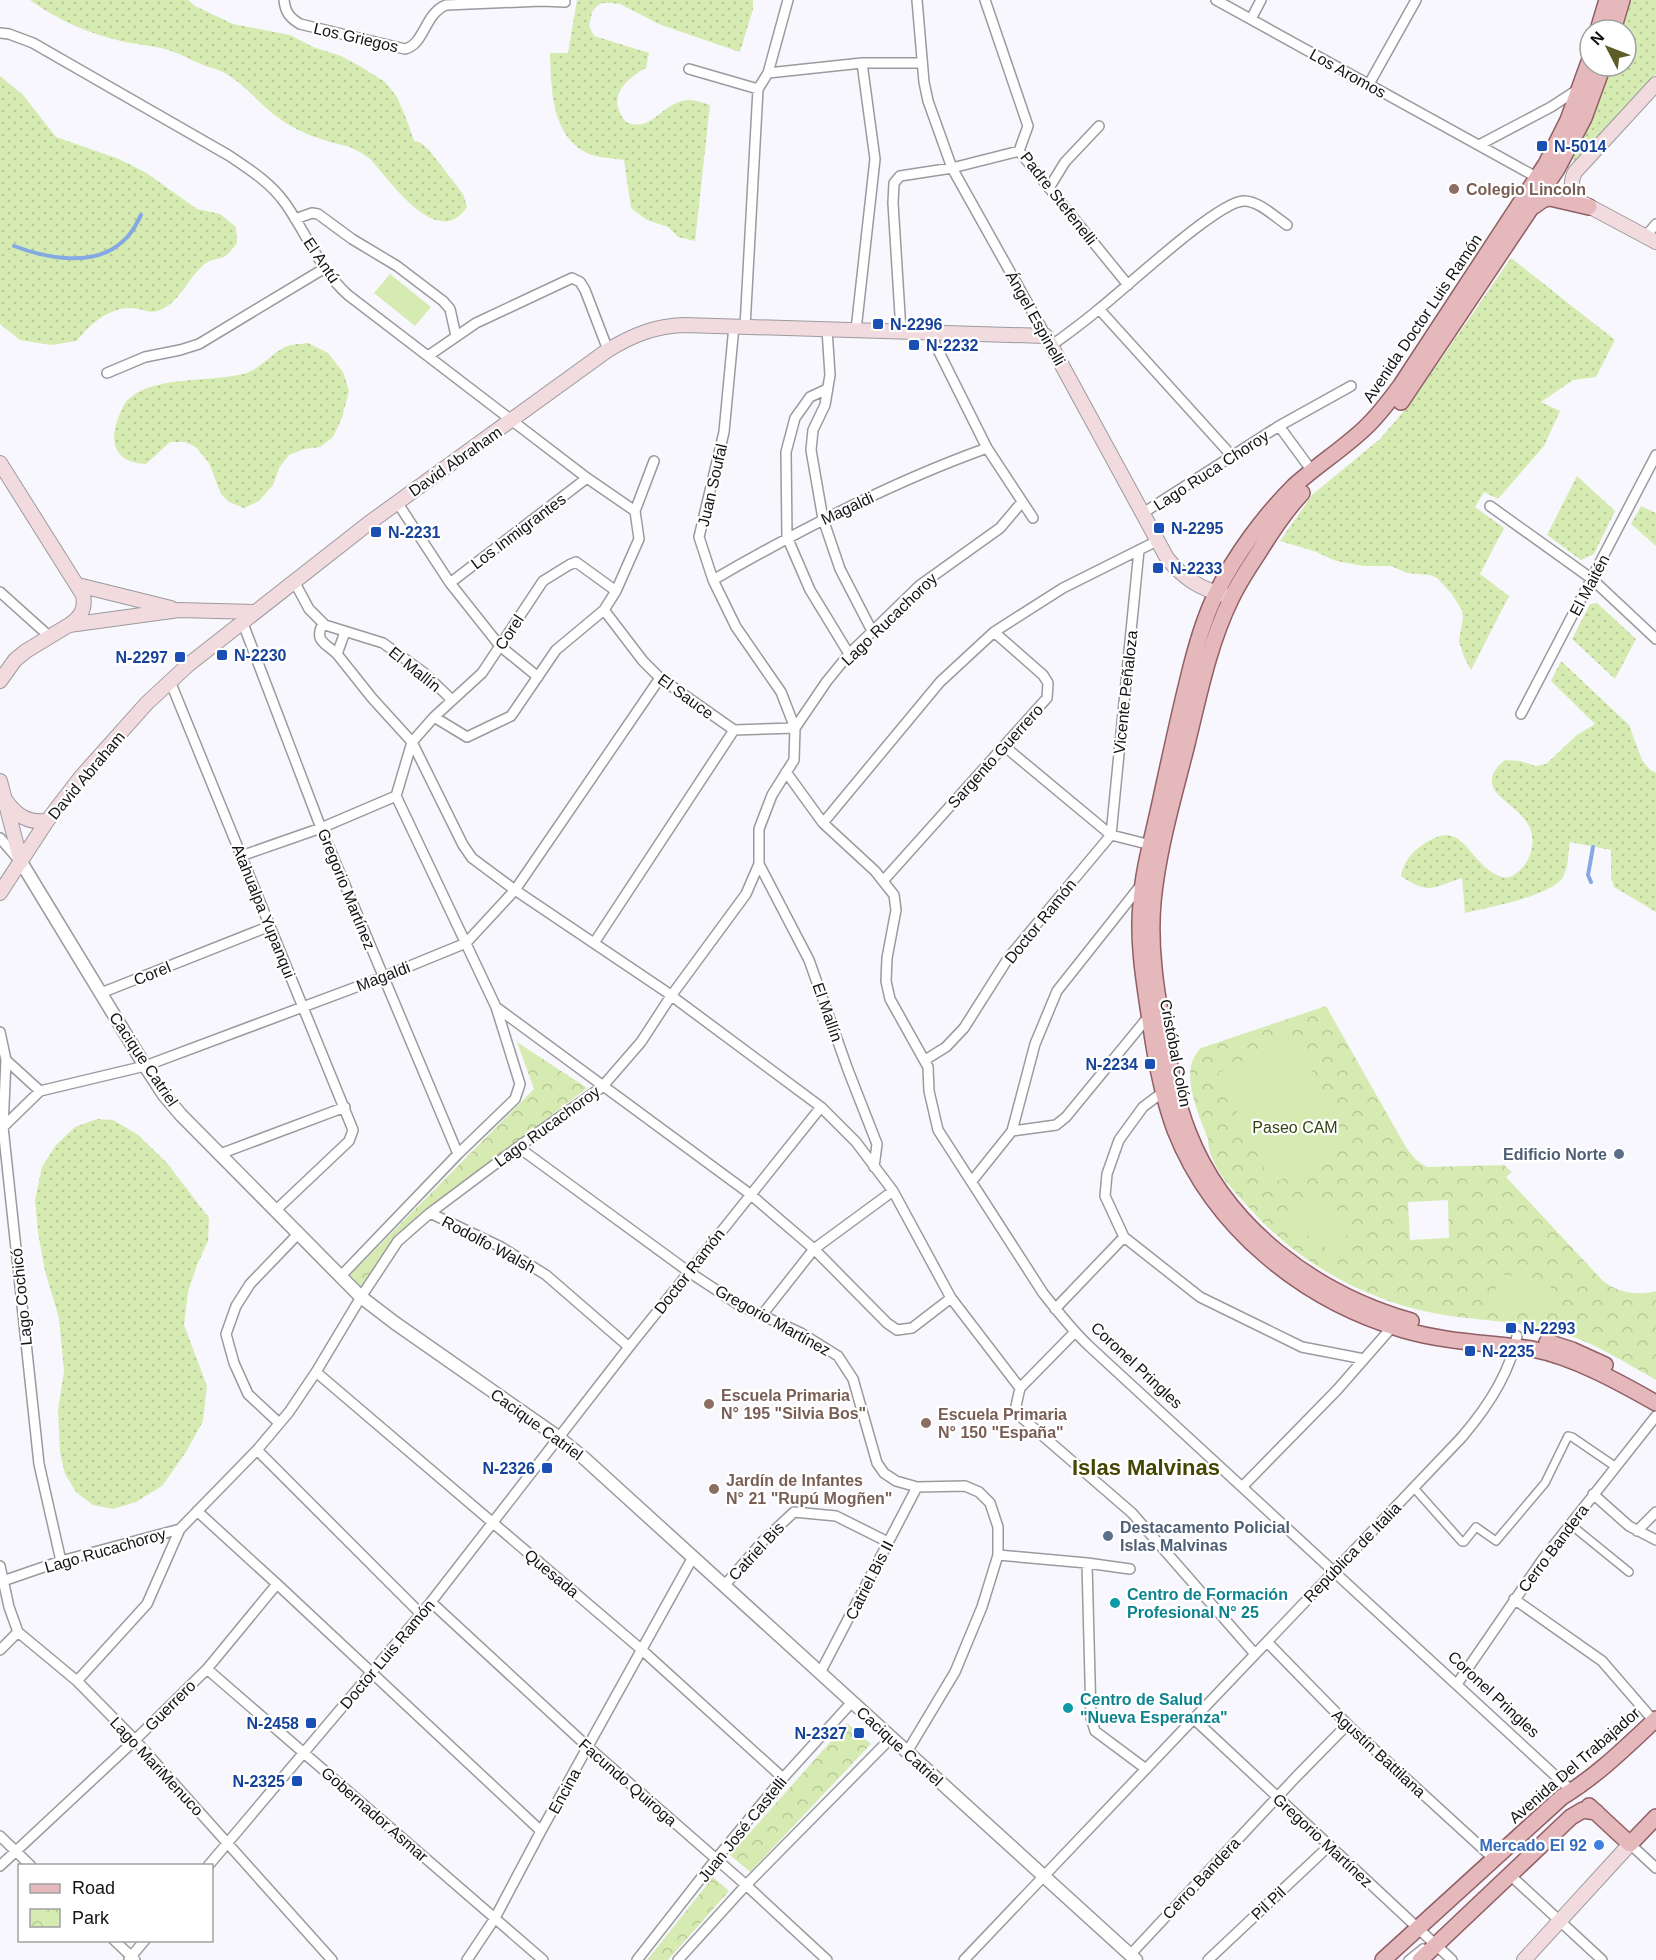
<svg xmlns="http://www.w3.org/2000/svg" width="1656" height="1960" font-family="Helvetica,sans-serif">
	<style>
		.grass { fill: url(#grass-dots) }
		.park { fill: url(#park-crowns); fill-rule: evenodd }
		.garden { fill: #d6ebb2 }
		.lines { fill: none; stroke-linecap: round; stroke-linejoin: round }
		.stream { stroke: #84a9e3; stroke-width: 4 }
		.pedestrian-casing { stroke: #9b9a9f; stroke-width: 10 }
		.minor-casing { stroke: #9b9a9f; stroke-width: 12 }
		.tertiary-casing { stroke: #9b9a9f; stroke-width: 15 }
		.secondary-casing { stroke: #9b9a9f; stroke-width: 16 }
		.primary-casing { stroke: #905f65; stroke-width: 18 }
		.pedestrian { stroke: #fff; stroke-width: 7 }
		.minor { stroke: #fff; stroke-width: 9 }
		.tertiary { stroke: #fff; stroke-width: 12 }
		.secondary { stroke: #f2dbde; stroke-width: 14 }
		.primary { stroke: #e5b8bc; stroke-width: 15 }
		.transit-dot { fill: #1a4fb4; stroke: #fff; stroke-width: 2 }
		.education-dot { fill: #8d6e63; stroke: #fff; stroke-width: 2 }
		.service-dot { fill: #5c6f8a; stroke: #fff; stroke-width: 2 }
		.culture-dot { fill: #0f9aa8; stroke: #fff; stroke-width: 2 }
		.shop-dot { fill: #3f7fe0; stroke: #fff; stroke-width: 2 }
		.labels { text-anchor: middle; stroke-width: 4.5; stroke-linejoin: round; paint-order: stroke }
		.street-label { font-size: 16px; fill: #141416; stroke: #fff }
		.transit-label { font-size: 16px; font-weight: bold; fill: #164399; stroke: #fff; text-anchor: start }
		.education-label { font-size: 16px; font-weight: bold; fill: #785e54; stroke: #fff; text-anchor: start }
		.park-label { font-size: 16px; fill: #354311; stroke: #fff }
		.service-label { font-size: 16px; font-weight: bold; fill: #4e5e75; stroke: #fff; text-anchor: end }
		.culture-label { font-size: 16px; font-weight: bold; fill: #0d838f; stroke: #fff; text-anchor: start }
		.shop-label { font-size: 16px; font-weight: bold; fill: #366cbe; stroke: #fff; text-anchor: end }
		.district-label { font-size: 22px; font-weight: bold; fill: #464604; stroke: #fff }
	</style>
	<defs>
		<pattern id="grass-dots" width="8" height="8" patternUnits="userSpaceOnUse" patternTransform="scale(1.5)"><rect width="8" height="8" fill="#d6ebb2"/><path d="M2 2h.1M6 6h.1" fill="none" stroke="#b7c998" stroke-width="1.8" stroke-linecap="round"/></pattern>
		<pattern id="park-crowns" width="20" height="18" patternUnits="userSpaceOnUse" patternTransform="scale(1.5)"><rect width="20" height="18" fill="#d6ebb2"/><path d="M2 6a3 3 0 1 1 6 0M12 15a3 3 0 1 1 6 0" fill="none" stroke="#b7c998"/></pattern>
	</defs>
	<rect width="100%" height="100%" fill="#f8f7fd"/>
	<path class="grass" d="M30 0H188L195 6 233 24 290 35 313 47 341 56 363 68 385 82 397 97 406 118 414 141 421 143 429 150 463 194 467 207C438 251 391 182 371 160 366 155 358 151 352 148 345 145 337 144 330 142 313 137 295 130 280 119 258 104 242 79 216 69 210 67 204 66 199 63 190 60 183 55 174 52 158 46 141 45 125 42 90 34 59 21 30 0Z
		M577 0H753V9L740 52 661 25 620 4 611 3H602L597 6 592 12 589 26 594 36 649 53 646 68C624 80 606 98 626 122 651 133 660 106 682 101 691 98 701 102 710 105L695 241 678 237 668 227 647 220 631 208 624 160C612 158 598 158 587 153 551 136 551 87 550 53H568Z
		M1628 0H1656V74L1573 164 1574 152 1608 66H1626V30H1619Z
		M0 76 23 95 56 137 119 159 145 172 197 209 220 214 236 227 237 243C233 248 229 254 224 257 218 259 212 259 206 263 190 275 183 296 166 307 149 317 146 308 130 308 108 308 89 325 77 341L51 345 20 340 0 324Z
		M1511 258 1615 340 1596 377 1573 380 1541 402 1560 411 1544 446 1498 499 1484 492 1475 507 1504 528 1480 574 1509 596 1471 670 1464 657 1459 641 1463 618 1462 610 1451 593 1437 578 1430 575 1407 573 1391 566H1364L1336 561 1314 551 1280 541 1313 494 1380 439 1410 404Z
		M308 343 328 353 343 372 349 391 342 418 333 437 320 447 304 449 289 455 279 468 273 485 259 501 244 508 229 502 221 494 209 463 196 447 185 442H170L146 464C115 463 108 442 119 416 121 410 125 401 131 397 157 376 210 382 243 374 258 371 271 354 285 347 291 344 301 344 308 343Z
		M1577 476 1615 511 1594 554 1581 560 1547 535Z
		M1641 506 1656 513V546L1631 524Z
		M1597 603 1636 639 1615 679 1572 639 1590 604Z
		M1561 661 1629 725 1642 760 1650 770 1656 773V912L1614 887 1611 877V850L1570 842C1568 852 1569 865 1564 875 1555 896 1488 907 1465 913L1462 878C1432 888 1428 895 1401 876 1404 862 1410 854 1421 846 1464 814 1466 862 1499 876 1504 878 1508 878 1512 876 1520 872 1527 863 1530 855 1544 813 1495 805 1492 783 1491 772 1498 766 1505 760L1520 761 1536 766 1546 764 1577 735 1595 724 1551 681Z
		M97 1119 113 1120 137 1134 167 1163 209 1218 208 1241 197 1265 188 1292 184 1325 207 1386 203 1421 186 1452 162 1486 136 1502 113 1509 93 1505 76 1492 65 1474 60 1452 58 1410 64 1371 59 1318 45 1271 38 1232 35 1200 42 1167 56 1145 75 1127Z"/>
	<path class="park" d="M1326 1006 1407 1149 1416 1160 1427 1167 1504 1165 1512 1172 1506 1177 1603 1281C1619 1293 1636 1296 1656 1291V1380C1626 1363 1595 1343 1562 1333 1526 1322 1487 1321 1450 1316 1369 1304 1296 1263 1243 1201 1228 1185 1208 1162 1208 1139 1199 1114 1177 1070 1201 1048ZM1448 1200 1449 1238 1410 1240 1408 1202Z
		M517 1042 587 1088 398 1233 362 1287 350 1275 534 1089Z
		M847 1723 871 1744 750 1872 730 1855Z
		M713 1877 729 1891 668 1960H647Z"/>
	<path class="garden" d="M390 274 431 307 415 326 374 293Z
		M1295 1035 1349 1147 1272 1184 1218 1073Z
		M1307 1198 1351 1229 1334 1254 1290 1223Z
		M1498 1274 1552 1281 1547 1311 1494 1304Z"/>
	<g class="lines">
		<path class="stream" d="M14 246C46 258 93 268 122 242 131 235 136 225 141 215
			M1591 882 1588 875 1593 847"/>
		<g class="pedestrian-casing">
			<path id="pedestrian" d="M1414 1488 1462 1542H1464L1476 1527 1496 1541 1545 1483 1568 1436 1572 1437 1616 1467
				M1570 1524 1629 1572
				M1408 1960 1423 1948 1425 1951 1421 1954"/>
		</g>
		<g class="minor-casing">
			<path id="minor" d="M284 0C285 12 290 18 300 24L405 49C425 44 424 14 446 5L541 1 565 2
				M917 0 924 82 928 101 952 168 1046 336
				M985 0 1028 126 1019 151 1128 285
				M1216 0 1538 178
				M1251 19 1261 0
				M0 33 9 34 33 43 228 155C249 169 270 182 285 203 307 234 320 270 348 295L587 478 635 511
				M862 63H922
				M689 69 758 89
				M768 73 862 63 875 159 856 330
				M1369 84 1416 0
				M1479 145 1551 107 1577 90
				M1049 188 1065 162 1099 126
				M295 219 312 213 318 214 352 239 397 266 443 301 450 309 456 336
				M1646 236 1656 224
				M1099 309 1232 456
				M734 326 724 432 699 537 713 580 736 627 781 692 795 728
				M745 327 758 89 768 73 788 0
				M827 329 830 375 825 405 813 430 811 450 823 519 840 569 872 631
				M901 331 893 203 894 183 900 176 952 168 1019 151
				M929 332 987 448 1033 518
				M1051 346C1067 334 1084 322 1099 309 1126 288 1216 203 1243 201 1258 200 1275 217 1287 225
				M428 356 476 323 572 278 580 282 585 290 608 350
				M107 373 145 357 180 350 199 344 325 268
				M827 389 810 397 795 418 786 452 787 537 810 590 849 654
				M1279 426 1312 471
				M397 502 450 583 500 646 538 677
				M1490 506 1592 579 1656 639
				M1143 513 1279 426 1351 386
				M713 580C801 529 892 482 987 448
				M294 581 309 609 325 625 383 643 423 672 452 700
				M450 583 587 478
				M616 591 576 562 569 565 543 581 482 673 434 717 412 742 396 796 496 1007 750 1194 814 1249 887 1323 897 1330 912 1328 951 1298
				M0 592 49 636
				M604 610 643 661 660 678 734 730 795 728
				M242 621 321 828 458 1154
				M323 623C314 641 324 642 337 654
				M345 632 337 654 372 698 412 742 463 845 472 858 515 890 665 991 821 1107 856 1142 893 1191 951 1298 1020 1388
				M170 681 353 1130 349 1141 275 1211
				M1521 714 1656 455
				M434 717 467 737 511 716 556 650 604 610 616 591 639 539 635 511 654 461
				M1004 746 1111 835 1151 845
				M786 772 823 823 875 871 894 895 896 910 887 958 886 981 890 999 928 1067 929 1091 938 1130 1043 1293C1058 1312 1072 1330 1089 1346L1573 1792
				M823 823 940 682 994 632 1063 588 1157 541
				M1111 835 1139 550
				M0 838 19 860
				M241 856 321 828 396 796
				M759 864 809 960 848 1070 877 1144 874 1167
				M883 881 1047 698 1048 683 1043 675 994 632
				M594 943 734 730
				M101 993 270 926
				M0 1032 6 1060 3 1127 39 1464 61 1561
				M6 1060 40 1091
				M925 1060 946 1047 964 1028 1009 957 1111 835
				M1163 1092 1143 1107 1119 1140 1107 1174 1105 1196 1124 1237 1200 1297 1302 1347 1364 1359
				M0 1130 40 1091 145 1066 383 977 466 943 515 890 660 678
				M1012 1131 1056 1125 1066 1117 1149 1016
				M518 1147 689 1272 739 1305 801 1333 838 1356 853 1379 877 1463 884 1473 896 1481 917 1487 965 1486 979 1492 990 1503 998 1527V1555L982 1607 955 1672 907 1752
				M220 1154 345 1107
				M972 1181 1012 1131 1035 1044 1057 991 1141 885
				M430 1213 501 1247 546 1275 629 1347
				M340 1277 458 1154 515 1099 520 1084 496 1007
				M1055 1309 1124 1237
				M762 1315 814 1249 893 1191
				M1075 1332 1020 1388 1016 1406 1021 1417 1132 1513 1255 1654
				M316 1372 642 1650 783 1778
				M279 1423 248 1394 234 1363 226 1334 236 1306 250 1284 298 1234
				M257 1450 421 1614
				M1243 1486 1337 1390 1393 1326
				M1593 1494 1629 1526 1656 1540
				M197 1511 277 1584 541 1831
				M1637 1531 1656 1512
				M998 1555 1087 1563 1130 1569
				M1087 1563 1091 1718 1095 1731 1146 1769
				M0 1566 9 1607 18 1632 77 1681 135 1740 332 1960
				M3 1581 61 1561 180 1529 257 1450 289 1412 316 1372 361 1297 398 1241 430 1213 518 1147 602 1087 641 1042 671 996 746 894 759 864V829L772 795 794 760 795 728 827 681 849 654 919 586 1000 528 1022 502
				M724 1586 763 1541 794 1512 836 1516 888 1542
				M1514 1599 1602 1661 1654 1721
				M431 1602 588 1747 746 1885 827 1960
				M1267 1642 1352 1729 1494 1859
				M0 1650 18 1632
				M207 1669 543 1960
				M820 1673 917 1487
				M77 1681 147 1604 180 1529
				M1457 1684 1543 1559 1656 1416
				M1194 1719 1452 1960
				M0 1836 31 1866
				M1630 1844 1656 1868
				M0 1866 135 1740 207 1669 277 1584
				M208 1866 431 1602 629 1347 821 1107
				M1510 1875 1602 1960
				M114 1940 135 1960
				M1130 1955 1296 1777 1347 1725
				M129 1959 145 1940
				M467 1960 495 1918 541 1831 693 1557
				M637 1960 716 1859 783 1778 852 1702
				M678 1960 746 1885 891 1738
				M964 1960 1462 1437C1486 1409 1510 1373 1517 1336
				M1208 1960 1329 1846"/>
		</g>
		<g class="tertiary-casing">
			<path id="tertiary" d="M21 862 145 1066 164 1095 181 1115 361 1297 395 1323 558 1437 585 1459 1136 1960"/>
		</g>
		<g class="secondary-casing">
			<path id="secondary" d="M1656 84 1575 172C1569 184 1572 194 1583 203L1656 242
				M0 463 83 595C86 609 80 618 69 625
				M78 585 171 608
				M0 681 15 660 26 651 69 625 179 610 255 612
				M0 781 21 862
				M6 801C17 816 28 823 47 821
				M0 893 47 821 80 778 147 703 188 665 369 523 608 350C633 335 655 326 684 325L1046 336 1167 558C1183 578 1200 589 1225 595
				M1524 1960 1630 1844"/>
		</g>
		<g class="primary-casing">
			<path id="primary" d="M1598 30 1607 0
				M1613 30 1622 0
				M1590 59 1568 120 1546 164 1401 385C1390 400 1379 415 1365 428 1343 449 1317 465 1294 486 1264 516 1235 555 1216 594 1205 616 1198 640 1192 663 1180 710 1170 757 1160 803 1153 836 1143 869 1141 903 1137 944 1145 986 1151 1027 1156 1062 1163 1098 1175 1130 1214 1229 1304 1301 1404 1330 1445 1342 1490 1343 1532 1349 1574 1357 1619 1382 1656 1403
				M1534 206 1544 199 1550 198 1589 207
				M1401 402 1557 169 1584 118 1603 66
				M1302 493C1285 511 1272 531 1259 552 1249 567 1239 582 1231 599 1209 644 1199 695 1187 744 1174 796 1158 849 1153 902 1149 946 1156 991 1164 1034 1170 1068 1176 1102 1189 1134 1226 1228 1316 1294 1411 1321
				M1547 1342 1572 1350 1605 1365
				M1589 1806 1630 1844 1656 1817
				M1383 1960 1562 1797C1598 1775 1625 1748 1656 1719
				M1420 1960 1571 1817 1583 1810 1596 1812"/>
		</g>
		<use href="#pedestrian" class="pedestrian"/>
		<use href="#minor" class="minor"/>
		<use href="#tertiary" class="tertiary"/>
		<use href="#secondary" class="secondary"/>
		<use href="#primary" class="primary"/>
	</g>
	<g class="transit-dot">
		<rect x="1536" y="140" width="12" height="12" rx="3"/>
		<rect x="872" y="318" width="12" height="12" rx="3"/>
		<rect x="908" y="339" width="12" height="12" rx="3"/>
		<rect x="1153" y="522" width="12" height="12" rx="3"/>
		<rect x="370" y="526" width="12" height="12" rx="3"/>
		<rect x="1152" y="562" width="12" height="12" rx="3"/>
		<rect x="216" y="649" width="12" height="12" rx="3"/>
		<rect x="174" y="651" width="12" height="12" rx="3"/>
		<rect x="1144" y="1058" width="12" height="12" rx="3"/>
		<rect x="1505" y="1322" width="12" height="12" rx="3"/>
		<rect x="1464" y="1345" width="12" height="12" rx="3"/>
		<rect x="541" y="1462" width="12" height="12" rx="3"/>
		<rect x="305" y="1717" width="12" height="12" rx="3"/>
		<rect x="853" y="1727" width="12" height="12" rx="3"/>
		<rect x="291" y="1775" width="12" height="12" rx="3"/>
	</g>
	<g class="education-dot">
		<circle cx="1454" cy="189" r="6"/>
		<circle cx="709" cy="1404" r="6"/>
		<circle cx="926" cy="1423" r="6"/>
		<circle cx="714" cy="1489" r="6"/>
	</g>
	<g class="service-dot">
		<circle cx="1619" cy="1154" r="6"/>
		<circle cx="1108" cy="1536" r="6"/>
	</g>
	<g class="culture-dot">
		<circle cx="1115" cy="1603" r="6"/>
		<circle cx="1068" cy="1708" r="6"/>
	</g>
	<circle class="shop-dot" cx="1599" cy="1845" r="6"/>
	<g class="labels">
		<g class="street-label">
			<text transform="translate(356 37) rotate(13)" y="6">Los Griegos</text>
			<text transform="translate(1348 73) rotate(29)" y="6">Los Aromos</text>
			<text transform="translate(1059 198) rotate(52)" y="6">Padre Stefenelli</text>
			<text transform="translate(322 260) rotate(56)" y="6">El Antú</text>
			<text transform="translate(1036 318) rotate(61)" y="6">Ángel Espinelli</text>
			<text transform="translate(1422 318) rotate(-56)" y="6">Avenida Doctor Luis Ramón</text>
			<text transform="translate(455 461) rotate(-35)" y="6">David Abraham</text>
			<text transform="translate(1211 470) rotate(-33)" y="6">Lago Ruca Choroy</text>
			<text transform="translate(712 485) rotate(-77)" y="6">Juan Soufal</text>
			<text transform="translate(847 508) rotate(-25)" y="6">Magaldi</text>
			<text transform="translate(518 531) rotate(-37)" y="6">Los Inmigrantes</text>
			<text transform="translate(1589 585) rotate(-62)" y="6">El Maitén</text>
			<text transform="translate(889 619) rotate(-44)" y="6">Lago Rucachoroy</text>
			<text transform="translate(509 632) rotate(-57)" y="6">Corel</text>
			<text transform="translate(415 669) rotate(39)" y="6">El Mallín</text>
			<text transform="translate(1125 692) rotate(-84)" y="6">Vicente Peñaloza</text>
			<text transform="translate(686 696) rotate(36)" y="6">El Sauce</text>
			<text transform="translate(995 756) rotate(-48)" y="6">Sargento Guerrero</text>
			<text transform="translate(86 775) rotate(-50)" y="6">David Abraham</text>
			<text transform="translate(347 889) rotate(68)" y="6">Gregorio Martínez</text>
			<text transform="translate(264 911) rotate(68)" y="6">Atahualpa Yupanqui</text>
			<text transform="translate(1040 921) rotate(-51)" y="6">Doctor Ramón</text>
			<text transform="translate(152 973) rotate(-22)" y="6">Corel</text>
			<text transform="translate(383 976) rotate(-21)" y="6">Magaldi</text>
			<text transform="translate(828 1012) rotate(71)" y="6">El Mallín</text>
			<text transform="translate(1176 1053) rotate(79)" y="6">Cristóbal Colón</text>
			<text transform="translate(144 1059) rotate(56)" y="6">Cacique Catriel</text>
			<text transform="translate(547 1126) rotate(-36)" y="6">Lago Rucachoroy</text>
			<text transform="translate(489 1244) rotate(28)" y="6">Rodolfo Walsh</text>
			<text transform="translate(689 1271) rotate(-52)" y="6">Doctor Ramón</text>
			<text transform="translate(21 1297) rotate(-96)" y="6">Lago Cochicó</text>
			<text transform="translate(773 1320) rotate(29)" y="6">Gregorio Martínez</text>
			<text transform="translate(1137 1365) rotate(43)" y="6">Coronel Pringles</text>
			<text transform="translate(537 1424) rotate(36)" y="6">Cacique Catriel</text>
			<text transform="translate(1553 1548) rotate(-53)" y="6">Cerro Bandera</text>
			<text transform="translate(105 1550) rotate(-16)" y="6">Lago Rucachoroy</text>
			<text transform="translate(756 1551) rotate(-47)" y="6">Catriel Bis</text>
			<text transform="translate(1352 1552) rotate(-46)" y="6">República de Italia</text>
			<text transform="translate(552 1573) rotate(40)" y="6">Quesada</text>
			<text transform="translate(869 1580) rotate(-63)" y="6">Catriel Bis II</text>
			<text transform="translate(387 1654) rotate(-50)" y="6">Doctor Luis Ramón</text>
			<text transform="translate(1494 1694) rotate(43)" y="6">Coronel Pringles</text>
			<text transform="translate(170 1705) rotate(-45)" y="6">Guerrero</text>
			<text transform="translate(900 1746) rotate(42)" y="6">Cacique Catriel</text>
			<text transform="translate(1379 1753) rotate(43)" y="6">Agustín Battilana</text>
			<text transform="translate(1574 1765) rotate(-41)" y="6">Avenida Del Trabajador</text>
			<text transform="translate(157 1766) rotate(47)" y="6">Lago MariMenuco</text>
			<text transform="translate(628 1782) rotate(41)" y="6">Facundo Quiroga</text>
			<text transform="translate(564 1791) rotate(-61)" y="6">Encina</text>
			<text transform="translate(375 1814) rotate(41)" y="6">Gobernador Asmar</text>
			<text transform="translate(742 1829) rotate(-51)" y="6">Juan José Castelli</text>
			<text transform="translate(1323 1840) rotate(43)" y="6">Gregorio Martínez</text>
			<text transform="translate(1201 1878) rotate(-47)" y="6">Cerro Bandera</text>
			<text transform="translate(1268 1903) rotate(-43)" y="6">Pil Pil</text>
		</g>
		<g class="transit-label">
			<text x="1554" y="152">N-5014</text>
			<text x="890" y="330">N-2296</text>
			<text x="926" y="351">N-2232</text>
			<text x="1171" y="534">N-2295</text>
			<text x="388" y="538">N-2231</text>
			<text x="1170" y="574">N-2233</text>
			<text x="234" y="661">N-2230</text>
			<text x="168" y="663" text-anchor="end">N-2297</text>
			<text x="1138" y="1070" text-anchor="end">N-2234</text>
			<text x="1523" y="1334">N-2293</text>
			<text x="1482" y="1357">N-2235</text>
			<text x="535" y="1474" text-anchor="end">N-2326</text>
			<text x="299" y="1729" text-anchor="end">N-2458</text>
			<text x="847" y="1739" text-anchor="end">N-2327</text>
			<text x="285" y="1787" text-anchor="end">N-2325</text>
		</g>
		<g class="education-label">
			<text x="1466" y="195">Colegio Lincoln</text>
			<text x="721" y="1401">Escuela Primaria<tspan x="721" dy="18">N° 195 "Silvia Bos"</tspan></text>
			<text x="938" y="1420">Escuela Primaria<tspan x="938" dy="18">N° 150 "España"</tspan></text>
			<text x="726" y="1486">Jardín de Infantes<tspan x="726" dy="18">N° 21 "Rupú Mogñen"</tspan></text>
		</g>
		<g class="park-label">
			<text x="1295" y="1133">Paseo CAM</text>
		</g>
		<g class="service-label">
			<text x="1607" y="1160">Edificio Norte</text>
			<text x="1120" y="1533" text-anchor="start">Destacamento Policial<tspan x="1120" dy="18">Islas Malvinas</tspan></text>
		</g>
		<g class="culture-label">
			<text x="1127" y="1600">Centro de Formación<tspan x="1127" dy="18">Profesional N° 25</tspan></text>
			<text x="1080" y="1705">Centro de Salud<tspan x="1080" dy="18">"Nueva Esperanza"</tspan></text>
		</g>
		<g class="shop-label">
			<text x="1587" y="1851">Mercado El 92</text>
		</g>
		<g class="district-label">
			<text x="1146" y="1475">Islas Malvinas</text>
		</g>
	</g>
	<rect x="18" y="1864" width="195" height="78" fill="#ffffff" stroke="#a1a1a2" stroke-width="1.5"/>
	<rect x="30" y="1884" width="30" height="9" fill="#e5b8bc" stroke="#a1a1a2" stroke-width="1.5"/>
	<text x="72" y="1894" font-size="18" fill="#141416">Road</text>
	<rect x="30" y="1909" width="30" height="18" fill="url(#park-crowns)" stroke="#a1a1a2" stroke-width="1.5"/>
	<text x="72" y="1924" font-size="18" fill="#141416">Park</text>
	<g transform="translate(1608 48) rotate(312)"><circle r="28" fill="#ffffff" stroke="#a1a1a2" stroke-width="1.5"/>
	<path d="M0-4.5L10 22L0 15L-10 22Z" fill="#5d5d2a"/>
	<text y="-9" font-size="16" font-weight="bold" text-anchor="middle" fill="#141416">N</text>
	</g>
</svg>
